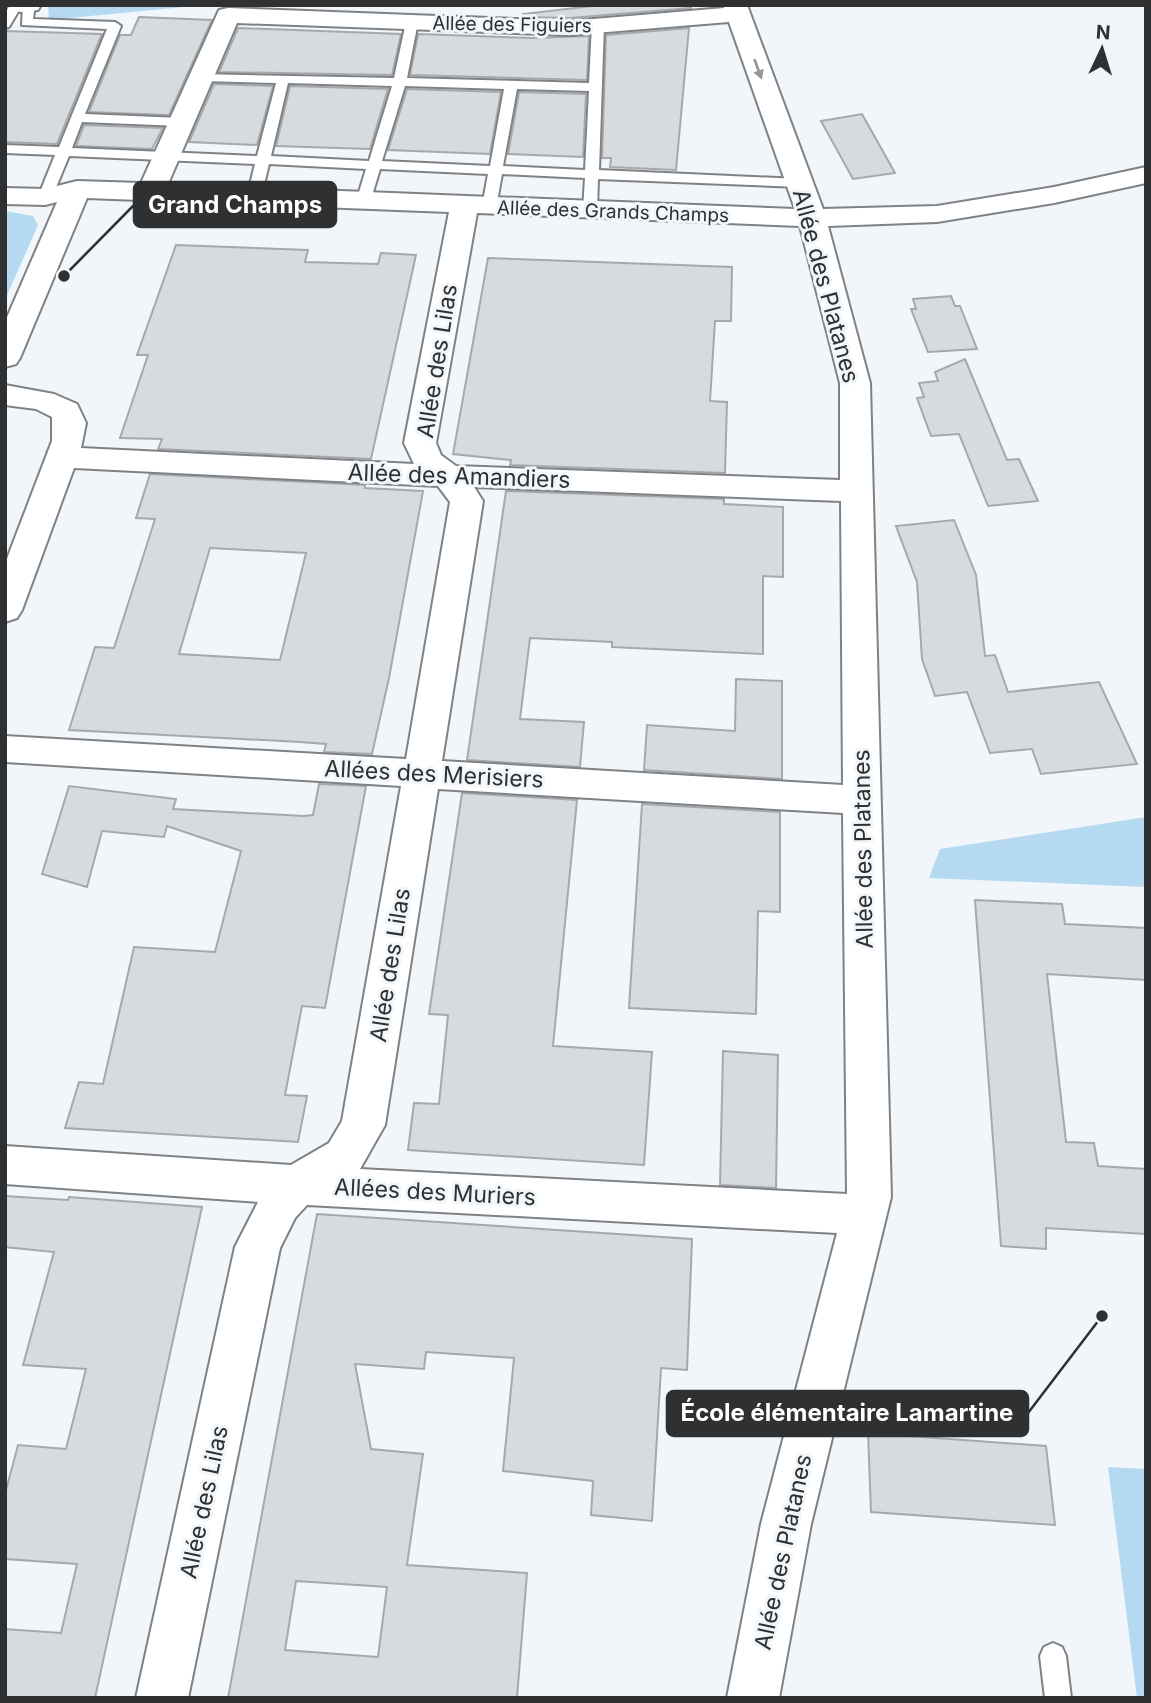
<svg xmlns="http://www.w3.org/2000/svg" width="1151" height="1703" font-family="Inter,sans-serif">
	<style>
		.green { fill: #b6d9f2 }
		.building { fill: #d6dbde; stroke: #a5a9ad; stroke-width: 2; fill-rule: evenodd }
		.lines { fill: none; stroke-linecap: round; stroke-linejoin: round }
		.service-casing { stroke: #7e8286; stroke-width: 4 }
		.minor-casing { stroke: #7e8286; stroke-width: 4 }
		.service { fill: #fff; fill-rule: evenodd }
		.minor { fill: #fff; fill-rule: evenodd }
		.oneway { fill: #969898 }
		.labels { text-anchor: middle; stroke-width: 6; stroke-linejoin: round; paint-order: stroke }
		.far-street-label { font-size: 19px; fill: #2e3031; stroke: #f1f6fa }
		.street-label { font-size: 23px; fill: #2e3031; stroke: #f1f6fa }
		.leader { fill: none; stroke: #2e3031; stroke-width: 2.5 }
		.callout-dot { fill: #2e3031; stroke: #f1f6fa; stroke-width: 2.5 }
		.callout { fill: #2e3031; stroke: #2e3031; stroke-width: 2.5 }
		.callout-label { font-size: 24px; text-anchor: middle; font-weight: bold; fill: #fff }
	</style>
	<rect width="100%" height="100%" fill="#f1f6fa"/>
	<path class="green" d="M48 5H205L49 20Z
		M5 211 33 216 38 225 5 300Z
		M1146 817V887L929 878 940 849Z
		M1108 1467 1146 1469V1698H1137Z"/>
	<path class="building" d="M601 5H691V8L570 18 524 17 523 14Z
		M139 17 212 20 169 115 89 112 120 35H131Z
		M238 28 294 30 401 34 392 75 219 72Z
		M689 28 676 170 610 167 611 158H602L606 35Z
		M5 31 102 34 57 144 5 142Z
		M418 34 532 38 589 36 587 80 410 75Z
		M214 84 273 86 257 145 189 142Z
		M290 86 388 89 370 149 276 146Z
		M407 89 501 92 490 154 388 150Z
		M519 92 586 94 583 157 508 154Z
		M862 114 895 173 853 179 821 121Z
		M84 125 163 128 152 149 76 146Z
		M176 245 308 250 305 262 378 264 381 253 416 255 371 459 158 449 162 439 120 438 148 355H137Z
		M488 258 732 267 731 321H715L710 401 727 402 725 473 510 465 511 460 453 454Z
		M951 296 955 306H960L977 349 928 352 911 309H916L913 299Z
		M965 359 1007 460 1019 459 1038 501 988 506 959 434 931 436 917 398 924 397 919 383 938 381 935 372Z
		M150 474 365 485V488L423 491 389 678 372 754 324 752 326 744 300 742 69 730 95 647 114 648 155 519 136 518ZM210 548 306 553 280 660 179 654Z
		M506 491 724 499V504L783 507V577L763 576V654L612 647V642L530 638 520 719 584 722 580 767 467 760Z
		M954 520 976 575 985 656 995 655 1008 692 1099 682 1137 764 1041 774 1032 749 990 753 967 692 935 696 922 659 917 582 896 526Z
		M736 679 782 681V779L644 770 647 725 735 731Z
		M319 784 366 786 325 1008 302 1006 285 1095 307 1096 298 1142 65 1128 79 1082 103 1084 134 947 215 952 241 851 167 826 164 837 102 831 87 887 42 874 69 786 176 799 173 809 304 816 313 815Z
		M462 793 577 800 553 1046 652 1052 644 1165 408 1150 414 1103 439 1104 448 1015 429 1014Z
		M642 804 780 812V912L758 911 756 1014 629 1008Z
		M975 900 1062 904 1065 924 1146 928V980L1047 974 1066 1142 1094 1143 1098 1166 1146 1169V1234L1046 1228V1249L1001 1246Z
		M723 1051 778 1055 776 1188 720 1185Z
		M5 1196 68 1200 69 1197 202 1207 95 1698H5V1629L61 1633 77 1564 5 1559V1494L18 1445 66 1449 86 1369 23 1365 54 1252 5 1247Z
		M317 1214 692 1239 687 1370 661 1368 652 1521 591 1515 593 1481 503 1471 514 1358 426 1352 424 1369 355 1364 371 1449 423 1454 407 1565 527 1573 517 1698H228ZM296 1581 387 1587 378 1657 285 1650Z
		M868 1433 1046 1446 1055 1525 871 1512Z"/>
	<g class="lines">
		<g class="service-casing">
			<path id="service" d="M10 5H22L9 27 5 28V13Z
				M23 5H35L33 19 115 22 121 26 85 114 181 118 188 122 181 126 82 122 72 148 257 156 276 83 202 81 196 77 197 74 394 78 406 22 412 18 418 22 407 78 589 83 592 25 598 21 604 25 599 170 799 179 806 183 799 187 598 179 597 210 590 214 583 210 585 178 502 174 496 207 489 211 482 207 488 174 380 169 370 202 363 206 356 202 366 169 269 164 261 197 254 201 247 197 255 164 69 156 52 197 45 201 38 197 55 155 5 153V145L59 147 107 29 22 25ZM288 83 392 86 369 161 271 156ZM405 86 504 89 490 166 382 161ZM517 89 589 91 585 170 503 166Z
				M1053 1643 1062 1647 1066 1656 1071 1698H1045L1040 1656 1044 1647Z"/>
		</g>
		<g class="minor-casing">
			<path id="minor" d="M9 5H41L38 10 21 12 12 10Z
				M723 5H747L823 209 937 206 1054 187 1146 167V183L1054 203 937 222 828 226 870 383 891 1197 811 1524 779 1698H727L761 1524 837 1233 307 1205 295 1218 280 1248 188 1698H136L235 1247 258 1202 5 1184V1146L291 1165 329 1143 342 1121 401 786 5 762V736L406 759 450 502 438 486 74 468 22 610 17 618 5 622V564L52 441V417L36 409 5 405V385L54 394 77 404 86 423 81 448 414 464 404 443 449 212 87 198 20 358 16 364 5 367V322L57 202 45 205 5 204V188L45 189 77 181 141 183 219 10 228 8 570 21 724 8ZM729 22 795 209 168 184 237 23 570 35ZM477 213 800 226 840 383V480L456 466 441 455 436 443ZM474 487 841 501 843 785 442 761 483 501ZM438 789 843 813 847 1194 360 1169 385 1125Z"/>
		</g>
		<use href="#service" class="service"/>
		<use href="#minor" class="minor"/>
	</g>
	<defs><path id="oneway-solid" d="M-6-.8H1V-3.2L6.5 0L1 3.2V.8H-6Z" transform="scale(1.75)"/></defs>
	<use class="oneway" href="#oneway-solid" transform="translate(758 69) rotate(70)"/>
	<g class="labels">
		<g class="far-street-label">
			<text transform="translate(512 24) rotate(1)" y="7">Allée des Figuiers</text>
			<text transform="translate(613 211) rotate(2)" y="7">Allée des Grands Champs</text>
		</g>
		<g class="street-label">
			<text transform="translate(826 286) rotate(75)" y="8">Allée des Platanes</text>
			<text transform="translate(437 361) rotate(-81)" y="8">Allée des Lilas</text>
			<text transform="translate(459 476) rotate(2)" y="8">Allée des Amandiers</text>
			<text transform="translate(434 774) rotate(3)" y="8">Allées des Merisiers</text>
			<text transform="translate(863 849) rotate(-91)" y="8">Allée des Platanes</text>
			<text transform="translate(390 965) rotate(-81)" y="8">Allée des Lilas</text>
			<text transform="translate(435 1192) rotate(3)" y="8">Allées des Muriers</text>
			<text transform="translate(204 1502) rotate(-78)" y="8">Allée des Lilas</text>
			<text transform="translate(783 1552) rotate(-78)" y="8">Allée des Platanes</text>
		</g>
	</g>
	<path class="leader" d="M64 276L134 205M1102 1316L1028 1413"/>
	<g class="callout-dot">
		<circle cx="64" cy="276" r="7"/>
		<circle cx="1102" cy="1316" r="7"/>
	</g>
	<g class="callout">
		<rect x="134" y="182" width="202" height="45" rx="7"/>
		<rect x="667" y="1391" width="361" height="45" rx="7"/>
	</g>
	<g class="callout-label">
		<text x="235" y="213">Grand Champs</text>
		<text x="847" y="1421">École élémentaire Lamartine</text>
	</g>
	<rect width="1151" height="1703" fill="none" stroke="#2e3031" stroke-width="14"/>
	<g transform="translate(1102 49) rotate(4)" stroke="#f1f6fa" stroke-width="5" paint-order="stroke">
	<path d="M0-5L12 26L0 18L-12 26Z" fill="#2e3031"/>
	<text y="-10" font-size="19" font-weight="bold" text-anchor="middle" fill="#2e3031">N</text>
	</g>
</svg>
